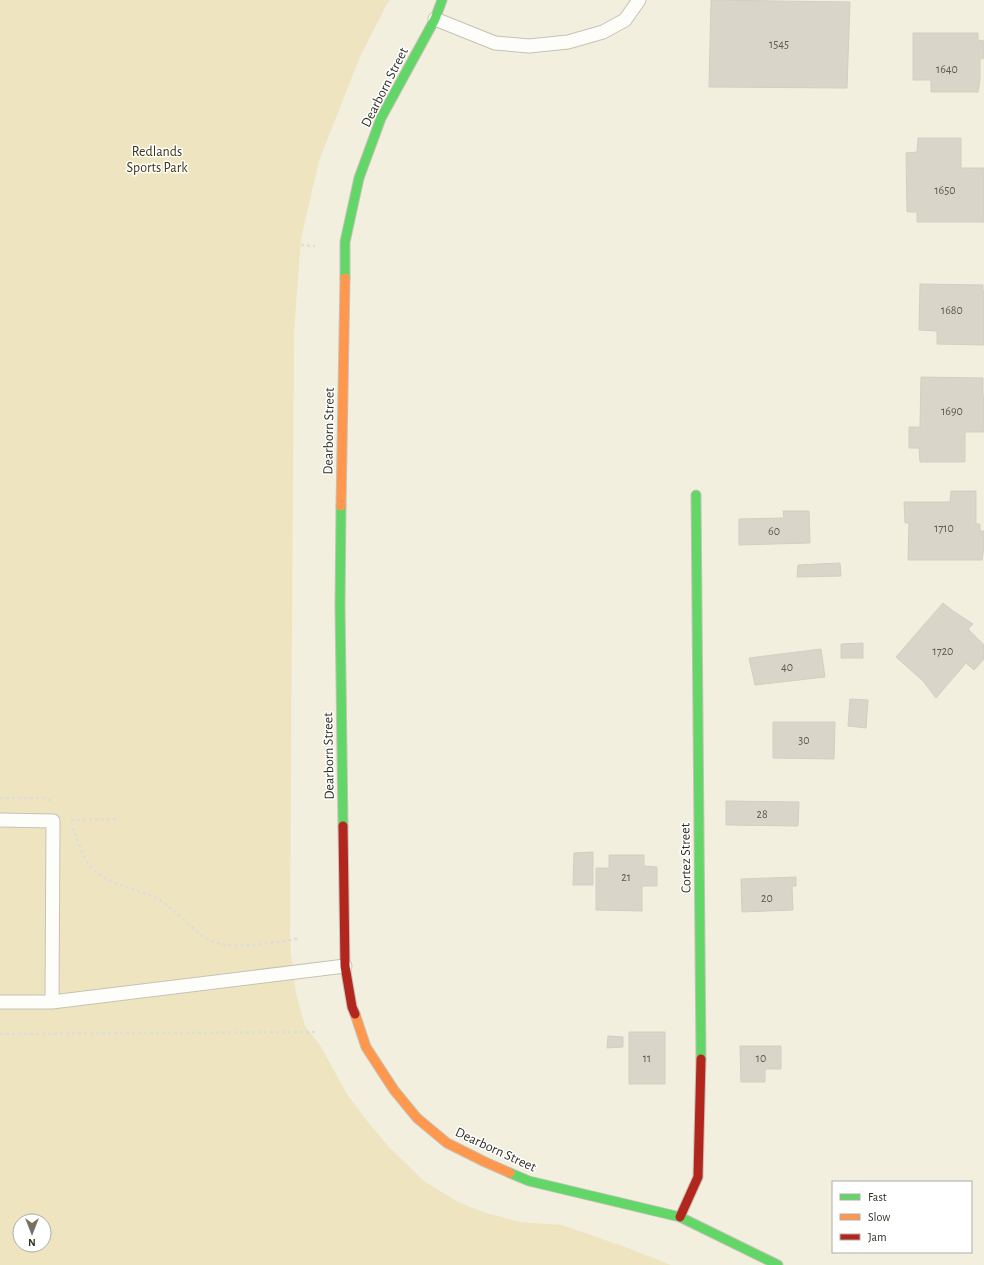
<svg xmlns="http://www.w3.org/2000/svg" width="984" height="1265" font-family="'Alegreya Sans',sans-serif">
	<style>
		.green { fill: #eee5c0; fill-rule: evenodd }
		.building { fill: #d9d5c9; stroke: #d2cfc2 }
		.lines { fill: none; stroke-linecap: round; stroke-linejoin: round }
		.lane-casing { stroke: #c5c2b6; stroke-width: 15 }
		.fast-casing { stroke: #c5c2b6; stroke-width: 11 }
		.slow-casing { stroke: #c5c2b6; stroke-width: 11 }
		.jam-casing { stroke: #c5c2b6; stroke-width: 11 }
		.path { stroke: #deddd8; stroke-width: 2.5; stroke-dasharray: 3 3; stroke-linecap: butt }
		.lane { stroke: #fdfdfa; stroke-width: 13 }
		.fast { stroke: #63d668; stroke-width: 9 }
		.slow { stroke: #ff974d; stroke-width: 9 }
		.jam { stroke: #b3261e; stroke-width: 9 }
		.labels { text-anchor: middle; stroke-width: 3; stroke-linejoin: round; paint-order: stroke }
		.number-label { font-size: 12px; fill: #5d5a4f }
		.street-label { font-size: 14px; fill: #312f24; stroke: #fff }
		.park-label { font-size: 14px; fill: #3e3512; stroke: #fff }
	</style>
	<rect width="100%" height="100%" fill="#f3efdf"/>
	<path class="green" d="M0 0H389L360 57 319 161 301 239 294 332 290 934 291 955 296 993 305 1026 320 1045 347 1094 368 1122 389 1147 424 1181 458 1202 486 1213 520 1222 562 1225 628 1248 671 1265H0ZM20 1221H44V1245H20Z"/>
	<path class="building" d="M711 0 850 2 847 88 709 87Z
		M913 33H978V40L984 41V58L980 59V79L978 92H931V80H913Z
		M918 138H961V168H984V222H917V212H907L906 153 917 152Z
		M920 284 983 285V290L984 291V345L937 344V331L919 330Z
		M921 377 983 378V396H984V432H965V462H920L919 448H909V427H920Z
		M951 491H976V524H980V531H984V547L982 560H908L909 523H905L904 502H950Z
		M783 511H809L810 543 739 545V519L784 518Z
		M840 563 841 576 797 577 798 565Z
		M943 603 953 611 973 624 968 629 984 645V659L974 670 966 663 936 698 923 681 896 657Z
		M863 643V658H841V644Z
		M821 649 825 677 755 685 749 658Z
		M850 699 868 700 866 728 848 726Z
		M773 722H835L834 759 773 758Z
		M726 801 799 802 798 826 726 825Z
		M593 852V885H573L574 853Z
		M609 855H644V866L657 867V886H642V911L596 910V868H609Z
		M796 877V886H792L793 910 742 912 741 879Z
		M629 1032H665V1084H629Z
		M608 1036 623 1037V1047L607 1048Z
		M740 1046H781V1069H765V1082H741Z"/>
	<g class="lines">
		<g class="lane-casing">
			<path id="lane" d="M435 19 495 43 529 46 568 42 603 32 625 20 639 0
				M0 820 53 821 52 1002
				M0 1002H52L345 966"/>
		</g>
		<g class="fast-casing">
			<path id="fast" d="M345 278V242L359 178 381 118 435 19 442 0
				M696 495 701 1059
				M341 506 340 606 343 826
				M510 1173 529 1181 680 1217 778 1265"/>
		</g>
		<g class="slow-casing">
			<path id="slow" d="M341 506 345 278
				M355 1014 366 1047 394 1090 417 1118 447 1143 485 1162 510 1173"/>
		</g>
		<g class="jam-casing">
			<path id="jam" d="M343 826 345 966 352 1007 355 1014
				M680 1217 698 1177 701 1059"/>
		</g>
		<path class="path" d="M301 245 315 246
			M0 798H44L51 801
			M71 820 117 819
			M72 828C79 841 82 856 91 867 108 886 138 888 159 900 174 909 186 922 199 933 218 949 241 946 263 944 276 942 288 941 300 938
			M0 1034 316 1032"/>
		<use href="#lane" class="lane"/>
		<use href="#fast" class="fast"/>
		<use href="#slow" class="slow"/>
		<use href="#jam" class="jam"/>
	</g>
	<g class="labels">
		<g class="number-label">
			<text x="779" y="48">1545</text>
			<text x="947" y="73">1640</text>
			<text x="945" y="194">1650</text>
			<text x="952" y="314">1680</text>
			<text x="952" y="415">1690</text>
			<text x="944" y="532">1710</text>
			<text x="774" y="535">60</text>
			<text x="943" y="655">1720</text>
			<text x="787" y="671">40</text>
			<text x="804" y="744">30</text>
			<text x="762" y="818">28</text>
			<text x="626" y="881">21</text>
			<text x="767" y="902">20</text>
			<text x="647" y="1062">11</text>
			<text x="761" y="1062">10</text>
		</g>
		<g class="street-label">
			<text transform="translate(384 87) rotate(-63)" y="5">Dearborn Street</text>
			<text transform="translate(328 431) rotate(-89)" y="5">Dearborn Street</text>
			<text transform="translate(328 756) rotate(-91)" y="5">Dearborn Street</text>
			<text transform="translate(685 858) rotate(-91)" y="5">Cortez Street</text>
			<text transform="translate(496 1149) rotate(25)" y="5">Dearborn Street</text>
		</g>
		<g class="park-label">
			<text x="157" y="156">Redlands<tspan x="157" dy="16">Sports Park</tspan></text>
		</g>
	</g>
	<rect x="832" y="1181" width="140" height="72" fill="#ffffff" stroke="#adaca7"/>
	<rect x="840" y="1194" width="20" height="6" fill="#63d668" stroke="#adaca7"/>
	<text x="868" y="1201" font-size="12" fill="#312f24">Fast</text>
	<rect x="840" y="1214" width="20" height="6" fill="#ff974d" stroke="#adaca7"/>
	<text x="868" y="1221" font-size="12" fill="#312f24">Slow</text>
	<rect x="840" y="1234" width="20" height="6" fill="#b3261e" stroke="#adaca7"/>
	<text x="868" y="1241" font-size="12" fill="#312f24">Jam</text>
	<g transform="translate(32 1233) rotate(180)"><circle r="19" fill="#ffffff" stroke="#adaca7"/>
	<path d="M0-3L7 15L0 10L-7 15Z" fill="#757265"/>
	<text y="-6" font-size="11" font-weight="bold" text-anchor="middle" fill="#312f24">N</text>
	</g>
</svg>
